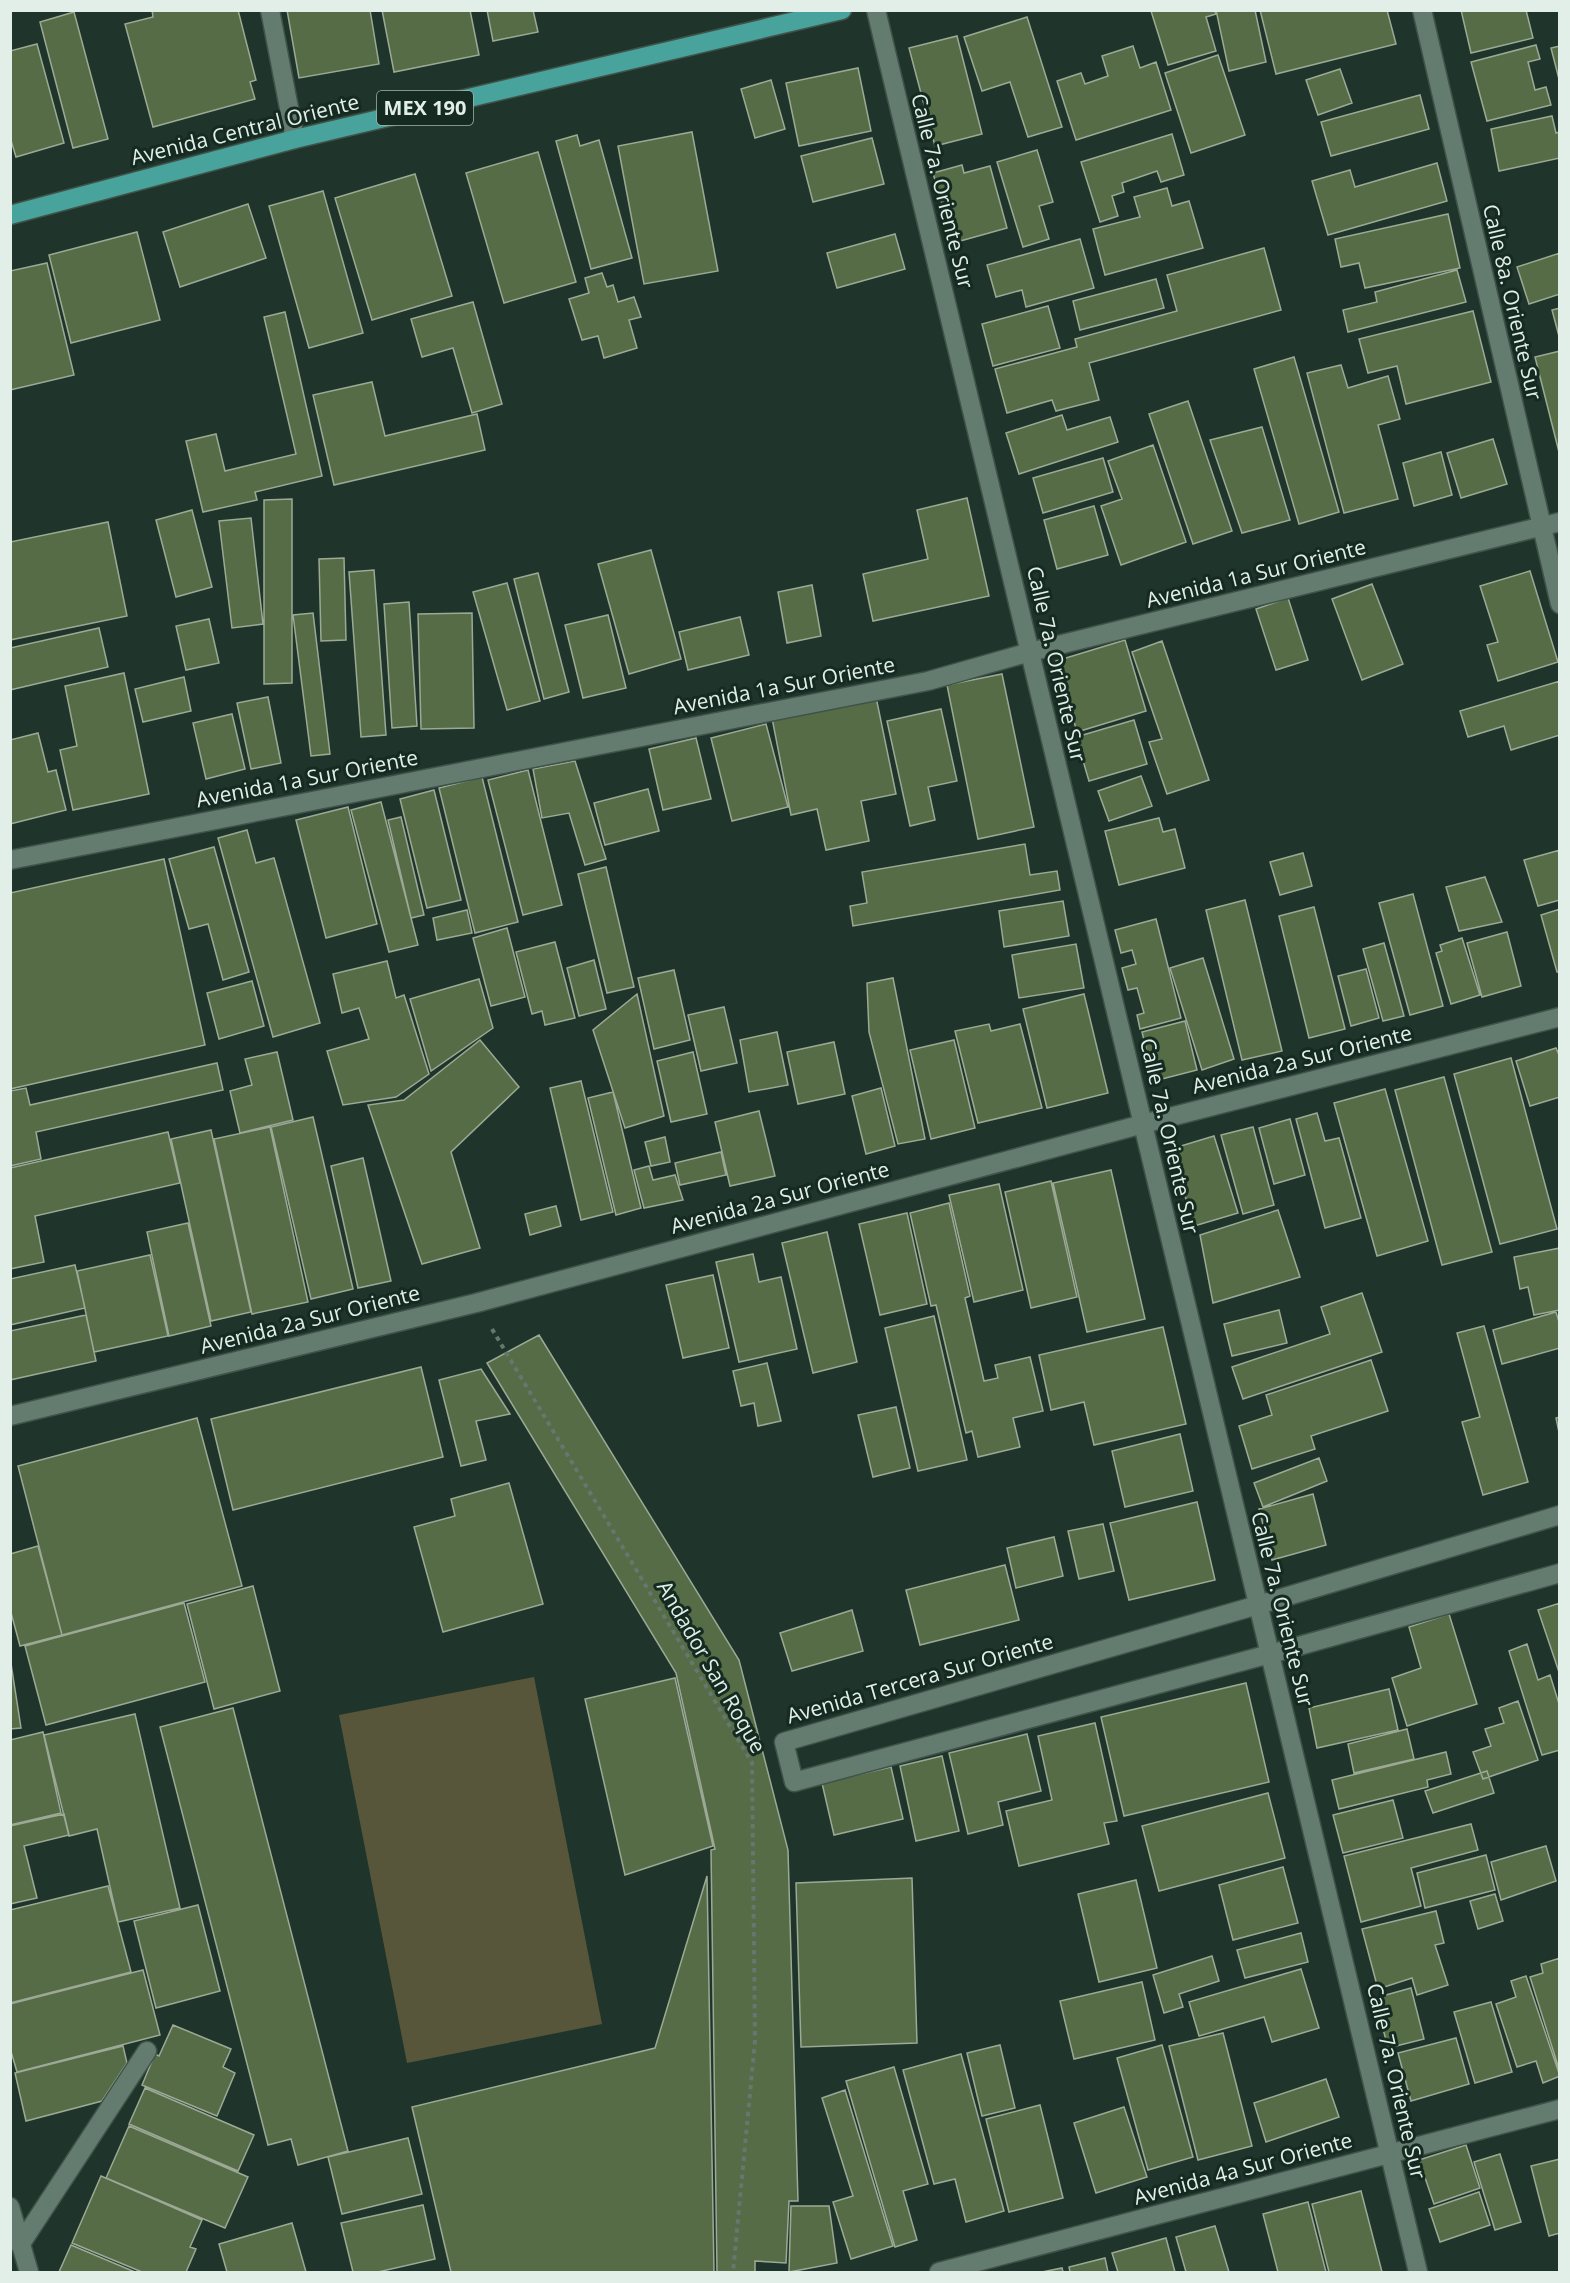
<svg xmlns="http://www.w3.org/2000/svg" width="1570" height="2283" font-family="'Open Sans',sans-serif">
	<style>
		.green { fill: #57563a }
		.building { fill: #556c47; stroke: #9caa95; stroke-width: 1.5 }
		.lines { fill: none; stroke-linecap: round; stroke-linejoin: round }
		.minor-casing { stroke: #40534a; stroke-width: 21 }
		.major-casing { stroke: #40534a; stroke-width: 21 }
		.path { stroke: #65776f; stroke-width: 4; stroke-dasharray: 4.5 4.5; stroke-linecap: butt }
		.minor { stroke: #647c70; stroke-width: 18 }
		.major { stroke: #47a39c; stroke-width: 18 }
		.labels { text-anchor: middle; stroke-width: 6; stroke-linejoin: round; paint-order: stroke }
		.shield { fill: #152b21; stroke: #a4b4ac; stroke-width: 1.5 }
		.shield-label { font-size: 20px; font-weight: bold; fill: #e2efe8 }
		.street-label { font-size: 21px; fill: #e2efe8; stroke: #152b21 }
	</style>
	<rect width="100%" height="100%" fill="#1f352b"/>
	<path class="green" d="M534 1677 602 2024 407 2063 339 1715Z"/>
	<path class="building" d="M152 10H238L256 80 250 82 255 99 153 127 125 24 153 17Z
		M287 10H370L379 64 299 78Z
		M382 10H470L479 55 394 72Z
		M487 10H533L538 32 493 41Z
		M1214 10 1216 14 1206 17 1216 51 1168 65 1151 11Z
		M1216 10H1255L1266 62 1229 71Z
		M1260 10H1387L1396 44 1276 74Z
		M1461 10H1526L1533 38 1471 53Z
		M74 12 108 139 73 148 40 22Z
		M1027 17 1062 127 1028 137 1010 82 982 91 964 37Z
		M957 36 982 134 935 146 909 48Z
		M37 44 64 143 16 157 10 137V51Z
		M1536 45 1540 59 1528 62 1535 90 1546 87 1551 105 1487 121 1471 62Z
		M1133 46 1140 68 1156 62 1171 110 1076 140 1057 81 1081 73 1085 84 1108 76 1102 56Z
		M1560 46V83L1551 48Z
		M1218 55 1245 135 1191 153 1165 73Z
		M858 68 871 131 799 146 786 83Z
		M1340 69 1352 103 1318 115 1306 80Z
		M771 80 785 129 755 138 741 89Z
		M1420 95 1429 129 1331 156 1321 122Z
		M1552 116 1556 133 1560 132V158L1499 171 1491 129Z
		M692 132 718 271 644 284 618 146Z
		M1172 134 1184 175 1161 182 1157 171 1122 183 1124 192 1112 196 1118 216 1100 222 1081 162Z
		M577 135 580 146 599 140 632 258 591 269 556 141Z
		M872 138 884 184 813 202 801 156Z
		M1037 150 1053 202 1039 206 1049 239 1023 247 997 162Z
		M538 152 576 282 504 303 466 173Z
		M1437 163 1447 201 1328 235 1312 181 1350 170 1355 187Z
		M962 165 964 173 990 166 1007 228 953 243 933 173Z
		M415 174 452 296 372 320 335 198Z
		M1167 188 1172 206 1189 201 1203 248 1105 275 1093 229 1140 217 1134 197Z
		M323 191 363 333 309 348 269 206Z
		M248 204 266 258 180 287 163 232Z
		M1448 214 1460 268 1365 288 1359 263 1341 267 1335 239Z
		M137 232 160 320 71 343 49 255Z
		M895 234 905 269 837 288 827 253Z
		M1080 239 1094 288 1026 307 1022 290 996 297 987 265Z
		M1264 248 1281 310 1089 363 1099 400 1056 411 1052 400 1007 413 995 369 1077 347 1075 339 1177 311 1167 275Z
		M1560 253V294L1529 304 1517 267Z
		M47 263 74 375 10 390V271Z
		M1457 270 1466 302 1348 332 1343 310 1377 302 1375 292Z
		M602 273 607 287 613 285 618 302 634 297 641 317 629 320 637 348 604 358 598 336 582 340 569 299 589 293 585 278Z
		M1156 279 1164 308 1080 330 1073 301Z
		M473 302 502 404 472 413 453 348 422 357 411 319Z
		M1048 306 1060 348 993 366 982 324Z
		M1560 308V340L1552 310Z
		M1473 311 1491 382 1406 404 1397 366 1368 373 1359 339Z
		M285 312 322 476 255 492 257 500 203 512 186 441 216 434 225 471 296 454 264 317Z
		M1560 351V456L1535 357Z
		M1294 357 1339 512 1299 524 1254 369Z
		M1341 365 1348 388 1388 376 1400 419 1378 425 1398 499 1344 513 1307 373Z
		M372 382 385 436 477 414 485 450 334 485 313 395Z
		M1188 401 1232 531 1193 544 1149 414Z
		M1062 415 1067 430 1110 417 1118 442 1019 474 1006 433Z
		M1262 427 1290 520 1242 533 1210 440Z
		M1493 439 1507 484 1461 498 1447 453Z
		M1153 445 1186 542 1121 565 1101 506 1122 499 1108 461Z
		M1441 452 1452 495 1414 506 1403 463Z
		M1103 458 1113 492 1043 513 1033 478Z
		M967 498 989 596 873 621 863 574 928 559 917 510Z
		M292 499V683L264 684V500Z
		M1094 506 1108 555 1057 569 1044 520Z
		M192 510 212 587 176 597 156 520Z
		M251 518 263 624 232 628 219 521Z
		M108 522 127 616 10 640V542Z
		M651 550 681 659 629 674 598 564Z
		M344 558 346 640 321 641 319 559Z
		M374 570 386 735 361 737 349 572Z
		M1530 571 1558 662 1498 681 1487 645 1498 642 1480 586Z
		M538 573 569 692 544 699 514 579Z
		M507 583 540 701 507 710 473 592Z
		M1372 584 1403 664 1362 680 1332 599Z
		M812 585 821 636 787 643 778 592Z
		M1288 598 1308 660 1276 670 1256 609Z
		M409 602 417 726 392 728 384 604Z
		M313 613 330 754 311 756 293 615Z
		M472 613 474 728 421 729 418 614Z
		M608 615 626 688 583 698 565 625Z
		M740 617 749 655 688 670 679 632Z
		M209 619 219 663 186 670 176 626Z
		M99 628 108 667 10 690V648Z
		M1125 640 1146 711 1077 732 1056 661Z
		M1162 641 1209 780 1167 794 1149 742 1162 739 1132 652Z
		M124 673 149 794 73 810 60 750 77 746 65 686Z
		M1002 674 1034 827 978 839 947 685Z
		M184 677 191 711 143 722 135 689Z
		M1560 681V735L1511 750 1504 726 1468 737 1460 711Z
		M268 697 281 763 251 769 237 703Z
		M876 697 896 794 861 801 869 841 826 850 817 809 791 815 772 718Z
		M941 709 957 781 928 787 935 820 910 826 887 721Z
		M232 714 245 769 206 779 193 723Z
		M1134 720 1147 764 1089 781 1076 737Z
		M766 724 788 807 732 821 711 738Z
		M38 733 48 772 56 770 66 810 10 824V740Z
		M696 738 711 799 663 810 649 749Z
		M575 761 606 859 585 865 569 813 542 818 533 769Z
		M528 770 562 905 523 915 488 780Z
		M1141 776 1152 806 1109 821 1098 791Z
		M482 777 518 922 475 933 439 788Z
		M648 789 659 831 605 845 594 803Z
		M434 790 461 900 427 908 400 799Z
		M381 802 418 945 389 952 351 810Z
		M348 807 377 924 326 938 296 820Z
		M401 817 424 915 411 918 388 820Z
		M1159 818 1163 832 1175 829 1185 868 1119 885 1105 831Z
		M247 830 256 863 274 858 320 1023 273 1037 218 838Z
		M1025 844 1030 875 1057 871 1060 890 853 926 850 906 867 903 862 872Z
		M214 847 249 972 223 980 208 924 189 929 169 859Z
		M1560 850V900L1538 906 1524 860Z
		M1303 853 1312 886 1280 895 1270 862Z
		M164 859 205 1045 10 1089V893Z
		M606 867 634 987 607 993 578 874Z
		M1485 877 1502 922 1459 931 1446 887Z
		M1413 894 1443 1006 1410 1015 1379 903Z
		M1245 900 1282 1051 1242 1060 1206 910Z
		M1063 901 1069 936 1004 947 999 911Z
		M1314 907 1345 1029 1309 1038 1279 916Z
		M1560 909V972H1557L1541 915Z
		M467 910 472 933 437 940 433 918Z
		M1156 919 1181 1018 1140 1029 1137 1015 1144 1013 1137 988 1128 990 1122 968 1136 964 1132 950 1121 953 1115 930Z
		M507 928 525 997 491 1006 473 938Z
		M1507 932 1521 986 1482 997 1467 943Z
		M1462 938 1480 995 1451 1004 1436 953 1442 951 1440 945Z
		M555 942 575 1018 545 1025 542 1011 532 1014 516 952Z
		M1384 943 1404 1016 1383 1021 1363 949Z
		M1076 944 1084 988 1019 998 1012 955Z
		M1203 958 1234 1059 1202 1070 1170 968Z
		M594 960 606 1009 579 1016 567 968Z
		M387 961 396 998 404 995 429 1074 396 1097 343 1105 327 1051 369 1039 359 1008 342 1013 333 974Z
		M1366 969 1379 1018 1351 1026 1338 976Z
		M674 970 690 1040 654 1049 638 978Z
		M893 978 925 1139 898 1144 869 1032 867 983Z
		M479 979 493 1028 431 1071 410 999Z
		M252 981 264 1026 219 1039 207 993Z
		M637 994 664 1116 625 1128 593 1030Z
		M1084 994 1108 1093 1047 1108 1023 1009Z
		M724 1007 737 1063 701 1071 688 1015Z
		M1185 1021 1197 1070 1154 1081 1142 1032Z
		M989 1024 991 1031 1020 1024 1042 1108 978 1123 955 1031Z
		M777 1032 788 1085 749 1092 740 1040Z
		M480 1040 519 1087 451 1152 480 1248 422 1264 368 1105 404 1100Z
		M954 1040 975 1128 931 1139 910 1050Z
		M834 1042 845 1094 798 1104 787 1052Z
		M1556 1048 1560 1057V1097L1530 1106 1516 1061Z
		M277 1052 293 1120 240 1133 230 1091 252 1085 245 1059Z
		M693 1052 707 1114 671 1122 657 1061Z
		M1511 1058 1557 1229 1500 1244 1454 1074Z
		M217 1063 223 1090 36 1132 41 1159 10 1166V1091L26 1088 30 1105Z
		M1444 1077 1492 1252 1442 1265 1395 1090Z
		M581 1081 613 1212 581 1220 550 1088Z
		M881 1088 895 1146 866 1154 852 1096Z
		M1385 1089 1428 1241 1377 1256 1334 1103Z
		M613 1092 641 1208 616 1215 588 1098Z
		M759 1111 775 1176 730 1186 715 1122Z
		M1317 1113 1325 1141 1339 1138 1361 1218 1325 1228 1296 1119Z
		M313 1117 353 1289 311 1299 271 1127Z
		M1290 1119 1305 1175 1274 1184 1259 1128Z
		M270 1127 308 1302 252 1314 214 1139Z
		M1253 1127 1274 1205 1243 1214 1221 1135Z
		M211 1130 251 1312 211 1321 171 1139Z
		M168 1132 180 1183 35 1216 44 1262 10 1269V1168Z
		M1214 1136 1238 1213 1194 1226 1171 1149Z
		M665 1137 670 1162 651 1166 645 1142Z
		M721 1152 726 1175 680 1185 675 1163Z
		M363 1158 391 1281 358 1288 331 1166Z
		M649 1166 653 1180 675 1175 683 1200 644 1208 634 1170Z
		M1111 1170 1145 1319 1087 1332 1053 1183Z
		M1051 1181 1077 1297 1031 1308 1005 1192Z
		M999 1184 1023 1290 974 1302 949 1195Z
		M949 1203 970 1296 965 1298 984 1381 998 1378 995 1365 1030 1357 1043 1411 1013 1418 1020 1447 978 1457 972 1431 966 1433 936 1305 931 1306 910 1213Z
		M556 1206 561 1226 530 1235 525 1214Z
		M1278 1210 1300 1277 1213 1303 1200 1235Z
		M907 1213 927 1304 880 1315 859 1224Z
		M188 1223 211 1326 169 1336 147 1232Z
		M827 1232 857 1362 813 1373 782 1243Z
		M1560 1248V1310L1534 1315 1528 1287 1520 1289 1514 1257Z
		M753 1254 759 1282 781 1277 797 1349 739 1362 716 1262Z
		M150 1255 168 1336 94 1352 77 1271Z
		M75 1265 85 1308 10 1325V1279Z
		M713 1275 729 1348 683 1358 666 1285Z
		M1362 1293 1382 1352 1243 1399 1232 1367 1330 1334 1321 1307Z
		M1279 1310 1287 1343 1232 1356 1224 1324Z
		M1556 1312 1560 1325V1348L1502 1364 1493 1330Z
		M86 1315 96 1361 10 1380V1331Z
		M934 1316 967 1460 918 1471 885 1328Z
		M1484 1326 1528 1482 1483 1495 1462 1422 1480 1417 1457 1333Z
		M1163 1327 1186 1424 1094 1445 1084 1402 1051 1410 1039 1355Z
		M539 1335 739 1660 788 1850 798 2201H789L786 2263 755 2261V2272H717L711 1850 715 1849 676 1673 487 1363Z
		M1371 1360 1388 1411 1311 1436 1315 1449 1252 1469 1239 1426 1272 1415 1266 1395Z
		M767 1363 781 1421 758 1426 754 1403 741 1406 733 1371Z
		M421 1367 443 1457 233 1510 211 1419Z
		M481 1369 510 1414 476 1421 486 1460 461 1466 439 1380Z
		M896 1407 910 1468 873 1477 858 1415Z
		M1560 1417V1437L1556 1418Z
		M197 1418 242 1586 62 1635 18 1466Z
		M1180 1434 1193 1491 1125 1507 1112 1451Z
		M1319 1458 1327 1481 1263 1507 1254 1483Z
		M509 1483 543 1604 443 1632 414 1527 455 1516 451 1499Z
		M1313 1494 1326 1545 1272 1560 1259 1509Z
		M1197 1502 1215 1580 1129 1600 1110 1523Z
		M1103 1524 1114 1571 1079 1579 1068 1531Z
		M1054 1537 1063 1576 1016 1588 1007 1548Z
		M38 1546 62 1635 20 1646 10 1609V1554Z
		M1005 1565 1019 1620 920 1645 906 1590Z
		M253 1586 280 1691 214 1709 187 1604Z
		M184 1603 205 1682 46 1725 25 1646Z
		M1560 1603V1675L1538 1610Z
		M852 1610 863 1651 792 1671 780 1633Z
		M1449 1614 1477 1704 1407 1726 1392 1678 1421 1668 1409 1627Z
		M1527 1644 1538 1680 1550 1675 1560 1707V1750L1542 1755 1509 1651Z
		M10 1657 21 1728 10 1729Z
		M675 1678 713 1846 625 1875 585 1699Z
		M1246 1683 1269 1782 1124 1816 1101 1717Z
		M1389 1689 1398 1730 1317 1748 1309 1708Z
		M1518 1701 1538 1760 1483 1779 1473 1752 1491 1746 1485 1729 1504 1723 1499 1708Z
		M233 1708 348 2151 298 2165 291 2139 268 2145 160 1727Z
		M135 1714 180 1908 118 1922 97 1829 69 1836 44 1735Z
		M1095 1723 1117 1821 1104 1823 1109 1844 1019 1866 1006 1811 1052 1800 1038 1736Z
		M1407 1729 1414 1759 1354 1773 1348 1744Z
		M43 1732 61 1813 10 1825V1740Z
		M1027 1734 1041 1791 998 1802 1003 1825 968 1834 949 1753Z
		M1446 1752 1451 1774 1427 1780 1428 1787 1339 1809 1332 1780Z
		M942 1756 959 1831 916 1841 900 1766Z
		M891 1767 903 1819 834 1835 822 1783Z
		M1487 1771 1494 1793 1433 1813 1425 1791Z
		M1268 1793 1285 1858 1159 1891 1142 1826Z
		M1393 1800 1403 1838 1343 1853 1333 1815Z
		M64 1814 69 1835 24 1846 37 1898 10 1904V1826Z
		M1471 1824 1478 1850 1411 1868 1421 1906 1361 1922 1344 1856Z
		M1546 1846 1556 1881 1501 1900 1491 1862Z
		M1486 1855 1495 1890 1425 1908 1417 1873Z
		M1283 1867 1298 1923 1233 1940 1219 1885Z
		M707 1876 714 2272H451L412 2107 655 2048Z
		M912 1878 917 2043 801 2047 796 1883Z
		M1136 1880 1157 1968 1099 1982 1078 1894Z
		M108 1886 131 1972 10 2003V1910Z
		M1495 1894 1503 1921 1478 1929 1470 1901Z
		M198 1905 220 1991 156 2008 134 1921Z
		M1436 1911 1444 1943 1435 1945 1448 1985 1417 1995 1412 1978 1378 1989 1362 1929Z
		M1301 1933 1308 1962 1245 1978 1237 1950Z
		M1212 1956 1219 1981 1179 1994 1183 2007 1164 2013 1153 1975Z
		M1560 1958V2069H1559L1530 1977 1543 1973 1541 1964Z
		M1301 1969 1319 2028 1272 2042 1264 2017 1199 2036 1189 2002Z
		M143 1970 160 2035 17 2072 10 2048V2004Z
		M1526 1976 1560 2076 1543 2083 1536 2061 1517 2067 1496 2004 1516 1997 1511 1981Z
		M1142 1982 1155 2040 1074 2059 1060 2001Z
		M1411 1988 1424 2039 1388 2048 1375 1998Z
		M1491 2002 1512 2072 1475 2083 1454 2012Z
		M173 2025 231 2049 223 2067 235 2073 217 2116 142 2085 155 2054 159 2056Z
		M1223 2033 1252 2146 1198 2160 1169 2046Z
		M1456 2038 1469 2084 1411 2101 1398 2053Z
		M1000 2045 1015 2108 982 2116 967 2053Z
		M1162 2045 1193 2157 1148 2170 1117 2058Z
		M123 2046 127 2063 102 2101 26 2121 15 2073Z
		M961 2054 1004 2211 966 2222 955 2179 934 2184 903 2070Z
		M894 2067 928 2184 903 2191 917 2240 895 2247 846 2081Z
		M1326 2079 1339 2117 1266 2142 1254 2103Z
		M145 2088 254 2135 238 2171 129 2124Z
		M845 2090 893 2246 851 2259 833 2202 853 2196 822 2098Z
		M1040 2105 1063 2198 1009 2212 986 2119Z
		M1124 2107 1147 2177 1096 2193 1074 2123Z
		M129 2126 248 2177 225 2228 106 2178Z
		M408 2138 422 2194 342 2214 328 2157Z
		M1466 2145 1480 2188 1434 2204 1419 2160Z
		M1500 2154 1521 2222 1495 2230 1474 2162Z
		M1560 2159V2233L1549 2236 1531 2166Z
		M101 2176 202 2220 190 2247 196 2249 186 2272H142L72 2243Z
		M1361 2191 1382 2272H1329L1312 2204Z
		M1479 2192 1490 2225 1440 2242 1429 2209Z
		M1308 2202 1326 2272H1278L1263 2214Z
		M423 2205 435 2259 378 2272H353L341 2223Z
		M791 2206H829L837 2263 789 2272Z
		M292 2223 306 2272H227L219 2244Z
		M1215 2226 1229 2272H1186L1176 2237Z
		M1166 2238 1175 2272H1118L1112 2253Z
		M71 2245 135 2272H59Z
		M1105 2258 1108 2272H1070L1069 2267Z
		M1062 2268 1063 2272H1042Z"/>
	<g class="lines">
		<g class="minor-casing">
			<path id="minor" d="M270 10 295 139
				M876 10 1418 2272
				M1422 10 1560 604
				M10 860 928 681 1030 652 1560 522
				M10 1416 476 1303 1143 1124 1560 1017
				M1560 1515 1258 1605 784 1742 794 1782 1270 1654 1560 1573
				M10 2207 29 2272
				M20 2245 147 2051
				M939 2272 1560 2109"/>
		</g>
		<g class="major-casing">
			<path id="major" d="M10 215 295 139 842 10"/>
		</g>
		<path class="path" d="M492 1329 752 1763 755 2041 733 2272"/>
		<use href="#minor" class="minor"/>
		<use href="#major" class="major"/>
	</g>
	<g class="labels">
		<rect class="shield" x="377" y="91" width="96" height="34" rx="4.5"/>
		<g class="shield-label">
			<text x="425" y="115">MEX 190</text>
		</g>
		<g class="street-label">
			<text transform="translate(245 130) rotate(-14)" y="7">Avenida Central Oriente</text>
			<text transform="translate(942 191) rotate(76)" y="7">Calle 7a. Oriente Sur</text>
			<text transform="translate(1512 302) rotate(77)" y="7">Calle 8a. Oriente Sur</text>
			<text transform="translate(1256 574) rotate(-14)" y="7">Avenida 1a Sur Oriente</text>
			<text transform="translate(1056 664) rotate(77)" y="7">Calle 7a. Oriente Sur</text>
			<text transform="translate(784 686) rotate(-11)" y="7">Avenida 1a Sur Oriente</text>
			<text transform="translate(307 779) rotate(-11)" y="7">Avenida 1a Sur Oriente</text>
			<text transform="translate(1302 1060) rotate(-14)" y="7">Avenida 2a Sur Oriente</text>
			<text transform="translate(1169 1136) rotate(77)" y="7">Calle 7a. Oriente Sur</text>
			<text transform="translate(780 1198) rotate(-15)" y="7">Avenida 2a Sur Oriente</text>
			<text transform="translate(310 1320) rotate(-14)" y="7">Avenida 2a Sur Oriente</text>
			<text transform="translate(1282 1609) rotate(76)" y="7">Calle 7a. Oriente Sur</text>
			<text transform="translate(711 1667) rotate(60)" y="7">Andador San Roque</text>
			<text transform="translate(920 1679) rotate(-16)" y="7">Avenida Tercera Sur Oriente</text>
			<text transform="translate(1396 2081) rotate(77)" y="7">Calle 7a. Oriente Sur</text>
			<text transform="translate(1243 2169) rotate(-15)" y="7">Avenida 4a Sur Oriente</text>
		</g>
	</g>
	<rect width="1570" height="2283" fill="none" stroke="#e2efe8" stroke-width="24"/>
</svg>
